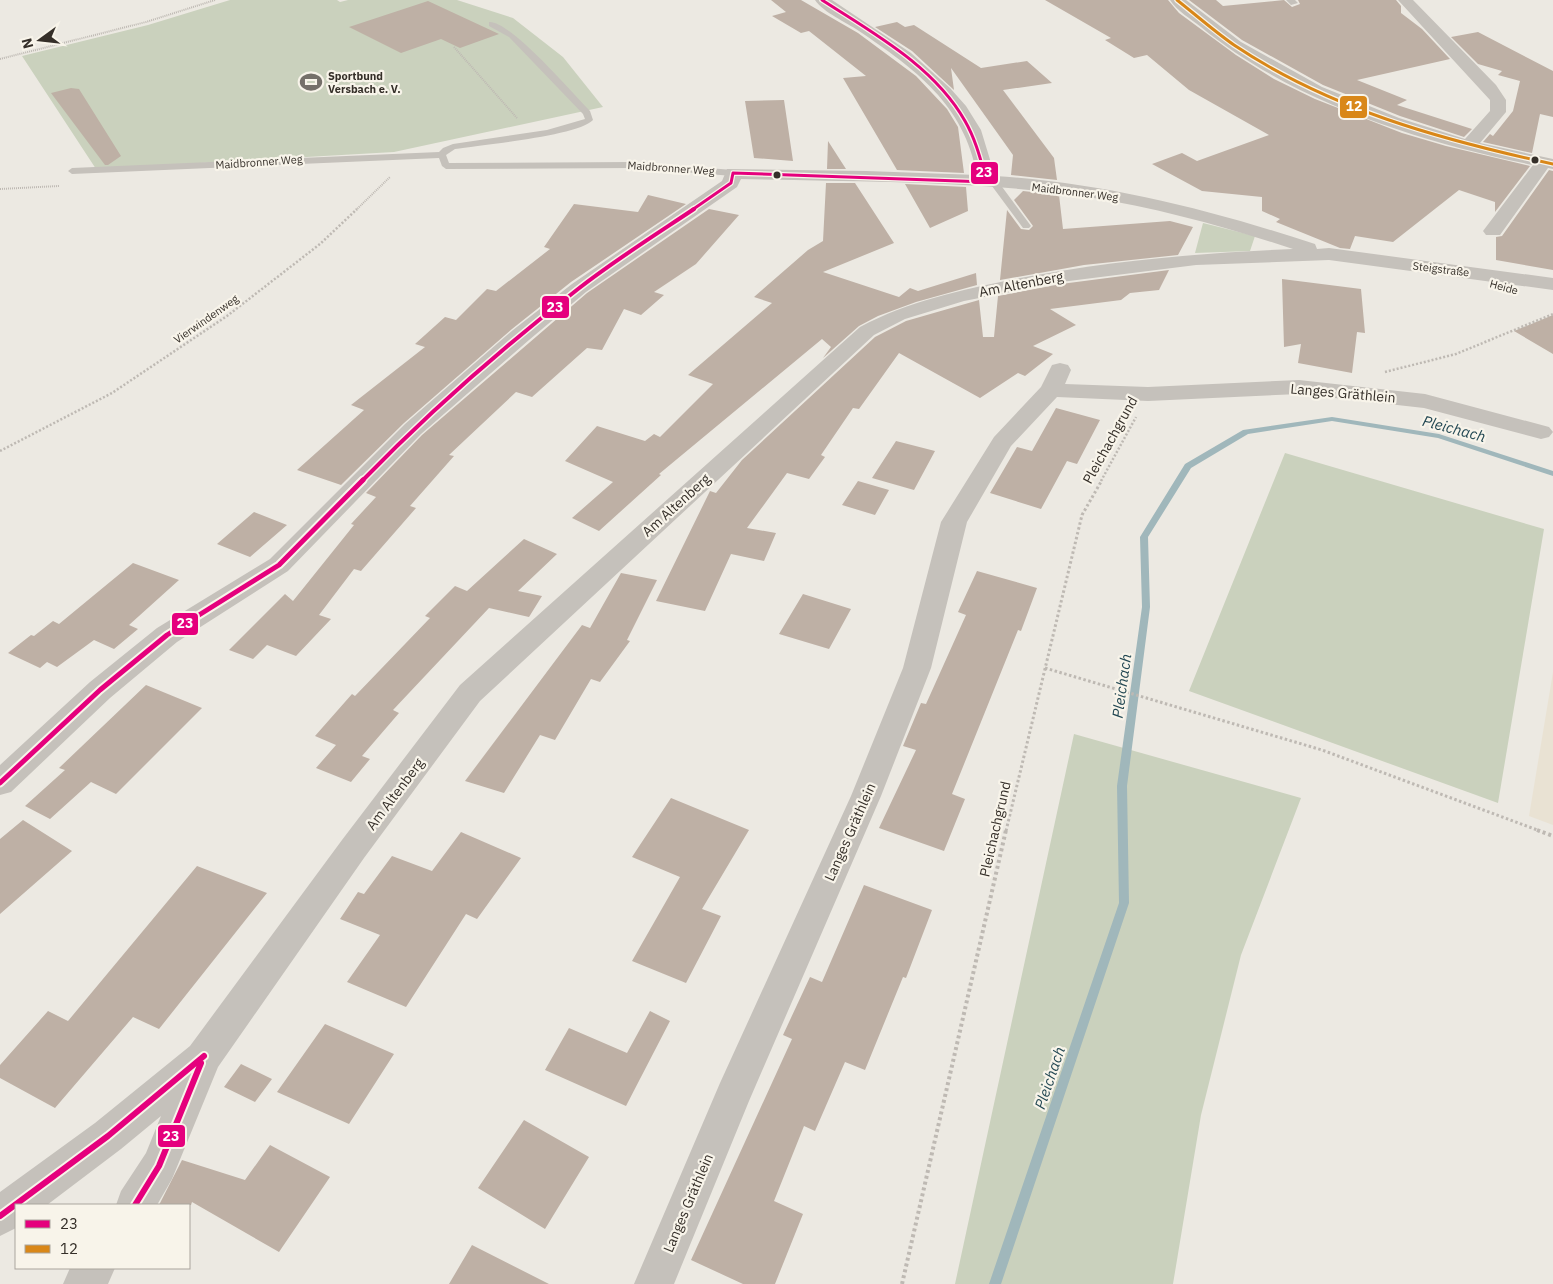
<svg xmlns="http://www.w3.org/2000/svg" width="1553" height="1284" font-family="'IBM Plex Sans',sans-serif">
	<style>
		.green { fill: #cad1bd }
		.plaza { fill: #e9e2d3 }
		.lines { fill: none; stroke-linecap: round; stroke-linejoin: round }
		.stream { fill: #a0b7bb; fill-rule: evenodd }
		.building { fill: #beb0a5 }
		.path-far3 { stroke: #beb9b3; stroke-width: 2; stroke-dasharray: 1 1; stroke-linecap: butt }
		.path-far2 { stroke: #beb9b3; stroke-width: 2.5; stroke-dasharray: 2 2; stroke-linecap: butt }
		.path-far1 { stroke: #beb9b3; stroke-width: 3; stroke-dasharray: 2.5 2.5; stroke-linecap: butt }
		.path { stroke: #beb9b3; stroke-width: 4; stroke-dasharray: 3 3; stroke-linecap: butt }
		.lane { fill: #c5c1bb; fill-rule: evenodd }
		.street { fill: #c5c1bb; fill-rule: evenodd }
		.bus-1-far3-casing { stroke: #f8f4ea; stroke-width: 5.5 }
		.bus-1-far2-casing { stroke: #f8f4ea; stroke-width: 7 }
		.bus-1-far1-casing { stroke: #f8f4ea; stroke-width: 9 }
		.bus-1-casing { stroke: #f8f4ea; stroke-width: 10 }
		.bus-2-casing { stroke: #f8f4ea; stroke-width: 5.5 }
		.bus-1-far3 { stroke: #e5007d; stroke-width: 3 }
		.bus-1-far2 { stroke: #e5007d; stroke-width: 4 }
		.bus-1-far1 { stroke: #e5007d; stroke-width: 5 }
		.bus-1 { stroke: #e5007d; stroke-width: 6 }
		.bus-2 { stroke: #d98718; stroke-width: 3 }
		.bus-dot { fill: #352f29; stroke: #f8f4ea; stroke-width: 2 }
		.labels { text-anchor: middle; stroke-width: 4.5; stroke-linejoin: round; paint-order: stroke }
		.far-poi-label { font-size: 11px; font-weight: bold; fill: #352f29; stroke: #f8f4ea; text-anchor: start }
		.far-street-label { font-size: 11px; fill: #352f29; stroke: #f8f4ea }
		.street-label { font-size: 14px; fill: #352f29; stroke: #f8f4ea }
		.water-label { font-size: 15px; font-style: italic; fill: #234853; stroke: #f8f4ea }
		.line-badge { stroke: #f8f4ea; stroke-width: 2 }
		.badge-label { font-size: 14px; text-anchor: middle; font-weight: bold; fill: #fff }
	</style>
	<rect width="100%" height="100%" fill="#ece9e2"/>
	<path class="green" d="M230 0H337L340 2 348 0H457L513 18 563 57 603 107 394 152 96 169 22 56 148 25Z
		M1203 223 1255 236 1250 251 1195 253Z
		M1285 453 1544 529 1498 803 1189 691Z
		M1074 734 1301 798 1241 955 1201 1115 1173 1284H955Z"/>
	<path class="plaza" d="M1553 672V825L1529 816Z"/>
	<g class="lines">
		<path class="stream" d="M1332 417 1439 434 1553 471V476L1438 438 1332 421 1248 434 1191 468 1148 537 1150 607 1127 786 1129 903 1001 1284H989L1119 903 1117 786 1142 607 1140 537 1185 464 1243 430Z"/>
	</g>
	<path class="building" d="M771 0H801L858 33 916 76 947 109 958 127 964 173 897 170 843 78 866 76 809 31 801 33 772 16 786 12Z
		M1045 0H1168L1179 13 1236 55 1274 79 1315 99 1402 133 1446 146 1530 166 1495 212V202L1459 190 1393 242 1355 236 1350 249 1340 248 1276 222 1280 219 1262 211V197L1202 191 1152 164 1182 153 1197 161 1269 135 1189 90 1147 55 1134 58 1105 40 1111 38Z
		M1189 0H1216L1223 6 1284 0 1292 7 1300 4 1298 0H1396L1401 6V13L1422 29 1450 59 1357 80 1407 100 1397 105 1472 129 1464 137 1400 116 1323 85 1242 40Z
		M428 1 499 34 460 48 441 39 401 53 349 27Z
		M897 22 905 27 914 25 981 68 1027 61 1052 83 1003 90 1054 158 1057 180 1011 175 1013 155 951 68 954 90 912 51 875 27Z
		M1478 32 1553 71V117L1540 114 1532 153 1483 142 1490 134 1493 136 1513 111 1520 81 1498 75 1502 71 1478 64 1451 37Z
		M71 88 79 89 121 156 108 165H105L51 93Z
		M784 100 793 161 754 158 745 101Z
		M828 141 846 169H827Z
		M1549 170 1553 171V270L1496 260V237L1502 236Z
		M826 183H855L894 243 823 272 899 297 910 288 918 291 976 273 977 285 916 302 878 316 859 326 823 358 831 347 822 339 659 474 661 475 599 531 572 518 613 482 565 461 597 426 645 441 654 434 660 437 713 384 688 375 772 303 754 297 808 250 823 241Z
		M905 184 966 187 968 211 930 228Z
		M1023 191 1059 195 1063 229 1170 221 1193 227 1178 255 1084 265 1000 280 1007 210 1021 229 1029 230 1033 226 1014 200Z
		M648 195 686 204 571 282 512 329 404 423 341 485 297 470 364 410 351 405 425 347 415 344 445 317 456 320 487 289 496 291 550 249 544 247 574 204 638 212Z
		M709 209 739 215 696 264 654 292 664 295 641 315 624 309 602 350 587 348 532 397 516 392 449 455 454 456 410 506 416 508 361 571 354 569 319 615 331 619 296 656 267 645 253 659 229 650 285 594 293 601 354 525 351 524 376 497 366 493 422 435 587 293Z
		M1169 270 1159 290 1130 293 1121 300 1050 309 1076 325 1033 346 1053 354 1025 376 1018 373 980 398 899 353 859 409 853 408 821 455 825 457 809 479 787 473 747 528 776 533 764 561 731 554 705 611 656 601 710 491 716 493 742 460 875 337 906 321 979 300 983 337H994L998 296 1061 284Z
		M1282 279 1361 289 1365 333 1357 332 1352 373 1298 363 1301 344 1284 347Z
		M1553 315V354L1514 331Z
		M1056 408 1100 420 1077 464 1067 461 1041 509 990 493 1017 447 1032 451Z
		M896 441 935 451 914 490 872 478Z
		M858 481 889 490 875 515 842 505Z
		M254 512 287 525 250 557 217 544Z
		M524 539 557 554 518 591 542 596 529 617 489 608 393 710 399 713 362 756 370 759 351 782 316 768 336 745 315 736 352 694 355 696 430 618 425 616 455 586 467 591Z
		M133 563 179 580 129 625 138 629 114 649 94 640 57 667 47 662 40 668 8 653 31 635 34 636 53 621 59 624Z
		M977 571 1037 588 1021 631 1018 630 952 794 965 799 944 851 879 828 916 750 903 746 921 703 926 704 966 615 958 612Z
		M621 573 657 580 627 640 630 641 600 682 591 679 555 740 540 735 504 793 465 781 582 625 590 628Z
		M803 594 851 609 829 649 779 634Z
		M146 685 202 708 116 794 91 782 50 819 25 806 65 770 59 768Z
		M671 798 749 830 702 909 721 916 686 983 632 961 680 877 632 857Z
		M23 820 72 851 0 914V839Z
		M461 832 521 858 477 919 466 914 406 1007 347 982 380 935 340 919 358 892 364 894 392 856 432 871Z
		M197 866 267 893 159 1029 133 1017 55 1108 0 1078V1065L48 1011 68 1021Z
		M864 885 932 910 906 978 903 977 865 1070 845 1062 815 1131 804 1126 774 1201 803 1214 775 1284H743L691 1260 792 1039 783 1035 810 977 822 982Z
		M650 1011 670 1021 626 1106 545 1070 569 1028 627 1053Z
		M325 1024 394 1054 349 1124 277 1092Z
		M241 1064 272 1079 255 1102 224 1087Z
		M524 1120 589 1157 545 1229 478 1188Z
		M270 1145 330 1177 279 1252 192 1202 191 1205H159L182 1160 245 1180Z
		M472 1245 549 1284H449Z"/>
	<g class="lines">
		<path class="path-far3" d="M454 47 517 118
			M0 59 146 22 215 0
			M0 189 59 186
			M356 210 390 177"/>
		<path class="path-far2" d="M1385 372 1456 354 1553 314
			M0 451 112 393 227 316 320 244 357 209
			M1101 481 1136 417"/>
		<path class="path-far1" d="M1045 668 1322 750 1540 831
			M1006 831 1082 515 1102 480"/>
		<path class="path" d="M1537 830 1553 836
			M902 1284 1006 830"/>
		<path class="lane" d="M1286 0H1295L1298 3 1291 5Z
			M489 22C510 20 573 94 590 111L593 120C578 136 481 145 455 149L446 155 449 163 631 162 733 170 737 173 733 176 631 168 446 169 442 166 439 158 118 172 72 174 68 171 72 168 439 152 443 148 453 144 547 130 585 119 583 114 509 37 489 26Z
			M991 180H997L1031 226 1029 228H1023L989 182Z"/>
		<path class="street" d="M815 0H832L911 53 950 88 966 106 981 130 995 176C1105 183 1211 210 1315 244L1317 249 1329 248 1553 278V290L1329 260 1196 265 1061 282 964 301 905 319 874 335 480 701 364 858 218 1067 172 1179 157 1205H116L121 1191 146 1153 161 1116 121 1149 47 1205H16V1228L0 1236V1192L95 1123 190 1046 342 840 460 685 860 327C909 301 961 290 1015 279 1108 261 1198 253 1293 249 1226 227 1158 208 1088 197 973 180 857 182 741 179L737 187 586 292 529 340 421 434 288 571 177 642 110 698 11 792 0 795V765L90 682 157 628 270 559 405 424 513 330 572 284 722 181 727 169 866 171 977 175C964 104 915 69 859 31 846 22 824 13 815 0Z
			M1170 0H1186L1241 42 1322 87 1399 118 1465 139 1490 111V100L1398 0H1413L1496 85 1506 100V112L1480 143 1553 159V169L1548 168 1500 235H1486L1483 231 1533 165C1420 142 1292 102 1201 27 1191 19 1177 11 1170 0Z
			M1060 363 1068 365 1071 370 1065 384 1148 387 1299 380 1425 394 1549 427 1553 432 1549 437 1541 439 1424 408 1299 394 1148 401 1057 397 1011 446 967 522 931 668 881 796 749 1101 674 1284H634L720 1083 851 796 903 668 941 522 994 437 1041 387 1052 365Z
			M70 1268H115L108 1284H63Z"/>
		<g class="bus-1-far3-casing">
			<path id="bus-1-far3" d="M692 210 731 183 733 173 987 182C981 161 976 140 965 121 934 66 873 33 822 0"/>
		</g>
		<g class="bus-1-far2-casing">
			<path id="bus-1-far2" d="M362 481C429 412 502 348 578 289 615 260 655 235 694 209"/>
		</g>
		<g class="bus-1-far1-casing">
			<path id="bus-1-far1" d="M0 783 100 690 167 635 279 565 363 480"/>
		</g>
		<g class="bus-1-casing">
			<path id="bus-1" d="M135 1205 159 1166 201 1063
				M0 1216 108 1136 204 1056"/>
		</g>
		<g class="bus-2-casing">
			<path id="bus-2" d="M1177 0C1196 15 1214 31 1234 45 1329 109 1442 140 1553 164"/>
		</g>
		<use href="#bus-1-far3" class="bus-1-far3"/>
		<use href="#bus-1-far2" class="bus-1-far2"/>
		<use href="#bus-1-far1" class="bus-1-far1"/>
		<use href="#bus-1" class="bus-1"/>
		<use href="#bus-2" class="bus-2"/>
	</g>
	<defs>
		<g id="stadium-bare" transform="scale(1.725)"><path d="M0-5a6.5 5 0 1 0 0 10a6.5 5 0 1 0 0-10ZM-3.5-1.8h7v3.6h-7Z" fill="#75706a" stroke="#f8f4ea" stroke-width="2.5" paint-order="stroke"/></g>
	</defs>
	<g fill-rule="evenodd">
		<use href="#stadium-bare" x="311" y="82"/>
	</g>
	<g class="bus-dot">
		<circle cx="1535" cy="160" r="4.5"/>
		<circle cx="777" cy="175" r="4.5"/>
	</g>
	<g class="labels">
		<g class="far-poi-label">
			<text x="328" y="80">Sportbund<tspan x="328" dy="13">Versbach e. V.</tspan></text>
		</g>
		<g class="far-street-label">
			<text transform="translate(259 162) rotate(-4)" y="4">Maidbronner Weg</text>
			<text transform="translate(671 168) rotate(4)" y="4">Maidbronner Weg</text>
			<text transform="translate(1075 192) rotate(7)" y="4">Maidbronner Weg</text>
			<text transform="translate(1441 269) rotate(7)" y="4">Steigstraße</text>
			<text transform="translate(1504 287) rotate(15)" y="4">Heide</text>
			<text transform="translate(206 319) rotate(-35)" y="4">Vierwindenweg</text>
		</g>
		<g class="street-label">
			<text transform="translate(1021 284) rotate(-11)" y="5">Am Altenberg</text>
			<text transform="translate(1343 393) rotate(5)" y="5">Langes Gräthlein</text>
			<text transform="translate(1110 440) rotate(-61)" y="5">Pleichachgrund</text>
			<text transform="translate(676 505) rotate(-42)" y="5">Am Altenberg</text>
			<text transform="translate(395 794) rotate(-53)" y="5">Am Altenberg</text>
			<text transform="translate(995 829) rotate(-77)" y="5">Pleichachgrund</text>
			<text transform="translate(850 832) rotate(-66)" y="5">Langes Gräthlein</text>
			<text transform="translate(688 1203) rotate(-67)" y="5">Langes Gräthlein</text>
		</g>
		<g class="water-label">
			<text transform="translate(1454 429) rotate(15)" y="5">Pleichach</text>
			<text transform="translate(1122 686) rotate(-82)" y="5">Pleichach</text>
			<text transform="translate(1050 1078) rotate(-71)" y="5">Pleichach</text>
		</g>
	</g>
	<g class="line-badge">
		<rect x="1339" y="95" width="29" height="24" rx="5" fill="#d98718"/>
		<rect x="970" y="161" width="29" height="24" rx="5" fill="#e5007d"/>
		<rect x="541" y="295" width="29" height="24" rx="5" fill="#e5007d"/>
		<rect x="171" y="612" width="28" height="24" rx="5" fill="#e5007d"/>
		<rect x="157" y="1124" width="29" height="24" rx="5" fill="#e5007d"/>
	</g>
	<g class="badge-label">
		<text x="1354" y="111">12</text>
		<text x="984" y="177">23</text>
		<text x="555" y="312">23</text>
		<text x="185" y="628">23</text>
		<text x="171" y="1141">23</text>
	</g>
	<rect x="15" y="1204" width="175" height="65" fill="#f8f4ea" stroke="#aaa59d"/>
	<rect x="25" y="1220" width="25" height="8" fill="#e5007d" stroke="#aaa59d"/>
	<text x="60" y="1229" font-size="15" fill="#352f29">23</text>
	<rect x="25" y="1245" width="25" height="8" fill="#d98718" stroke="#aaa59d"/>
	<text x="60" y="1254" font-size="15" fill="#352f29">12</text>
	<g transform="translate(40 40) rotate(255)" stroke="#f8f4ea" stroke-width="4" paint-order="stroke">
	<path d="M0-4L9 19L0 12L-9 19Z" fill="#352f29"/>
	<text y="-8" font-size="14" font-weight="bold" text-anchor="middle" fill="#352f29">N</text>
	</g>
</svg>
